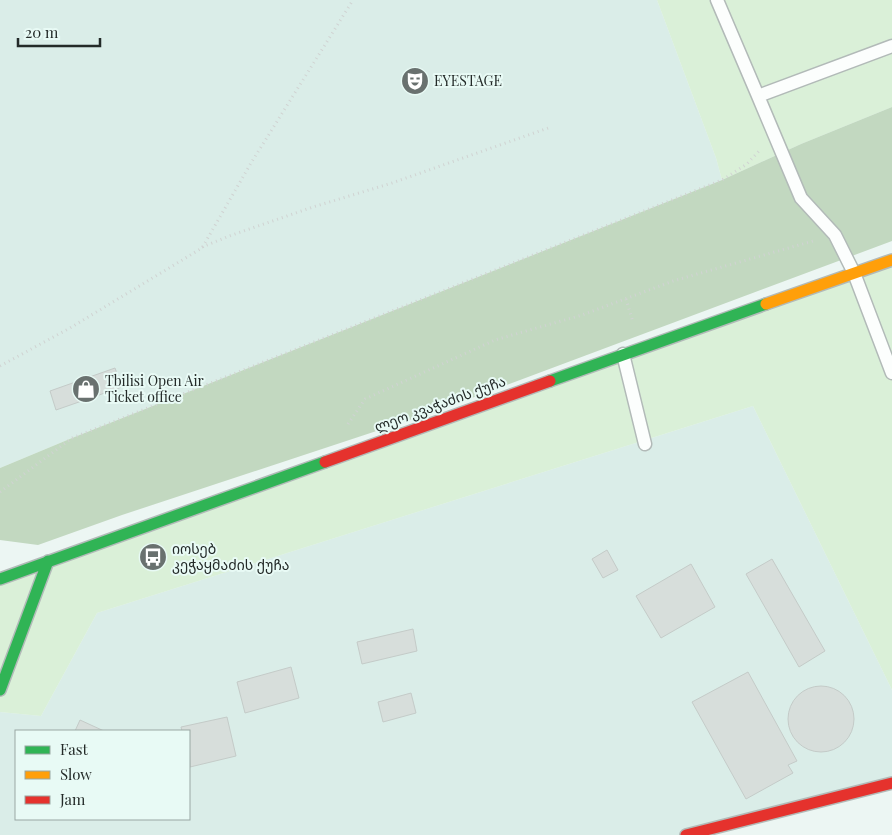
<svg xmlns="http://www.w3.org/2000/svg" width="892" height="835" font-family="'Playfair Display','Noto Sans Georgian',serif">
	<style>
		.built { fill: #daede8; fill-rule: evenodd }
		.green { fill: #daf0d8 }
		.forest { fill: #c2d8c0 }
		.building { fill: #d7dedb; stroke: #c4cbc8 }
		.lines { fill: none; stroke-linecap: round; stroke-linejoin: round }
		.lane-casing { stroke: #b2bab8; stroke-width: 15 }
		.fast-casing { stroke: #b2bab8; stroke-width: 14 }
		.slow-casing { stroke: #b2bab8; stroke-width: 14 }
		.jam-casing { stroke: #b2bab8; stroke-width: 14 }
		.path { stroke: #d0d3d2; stroke-width: 3; stroke-dasharray: 1 4; stroke-linecap: butt }
		.lane { stroke: #fcfefd; stroke-width: 12 }
		.fast { stroke: #30b455; stroke-width: 11 }
		.slow { stroke: #ff9f0a; stroke-width: 11 }
		.jam { stroke: #e5322d; stroke-width: 11 }
		.labels { text-anchor: middle; stroke-width: 4; stroke-linejoin: round; paint-order: stroke }
		.poi-label { font-size: 14px; fill: #232a28; stroke: #e8faf5; text-anchor: start }
		.street-label { font-size: 14px; fill: #232a28; stroke: #e8faf5 }
	</style>
	<rect width="100%" height="100%" fill="#ecf6f3"/>
	<path class="built" d="M0 0H657L716 158 722 180 72 438 0 468Z
		M753 406 892 690V783L686 835H0V712L41 716 97 613ZM16 731H189V819H16Z"/>
	<path class="green" d="M657 0H892V107L801 144 722 180 716 158Z
		M892 260V690L753 406 97 613 41 716 0 712V579Z"/>
	<path class="forest" d="M892 107V241L437 411 122 515 38 545 0 540V468L72 438 722 180 801 144Z"/>
	<path class="building" d="M115 368 122 387 56 410 50 391Z
		M607 550 618 570 603 578 592 559Z
		M772 559 825 651 799 667 746 574Z
		M691 564 715 607 661 638 636 596Z
		M413 629 417 651 362 664 357 642Z
		M291 667 299 698 245 713 237 682Z
		M748 672 797 761 788 765 793 773 746 799 692 702Z
		M788 719a33 33 0 1 1 66 0a33 33 0 1 1-66 0Z
		M411 693 416 713 383 722 378 702Z
		M227 717 236 756 190 767 189 731H182L181 727Z
		M80 720 104 731H75Z"/>
	<g class="lines">
		<g class="lane-casing">
			<path id="lane" d="M717 0 758 96
				M892 46 758 96 801 198 835 235 854 273 892 373
				M623 354 645 444"/>
		</g>
		<g class="fast-casing">
			<path id="fast" d="M550 381 766 304
				M0 579 325 462
				M0 690 48 561"/>
		</g>
		<g class="slow-casing">
			<path id="slow" d="M766 304 892 260"/>
		</g>
		<g class="jam-casing">
			<path id="jam" d="M325 462 550 381
				M686 835 892 783"/>
		</g>
		<path class="path" d="M202 247 232 235 313 207 392 183 551 127
			M626 299 633 322
			M0 366 70 328 202 248 251 163 353 0
			M348 424 365 399 495 340 582 315 673 281 813 241
			M0 492 72 438 722 180 747 164 759 151"/>
		<use href="#lane" class="lane"/>
		<use href="#fast" class="fast"/>
		<use href="#slow" class="slow"/>
		<use href="#jam" class="jam"/>
	</g>
	<defs>
		<g id="theatre-disc" transform="scale(1.4375)"><circle r="9.5" fill="#69716f" stroke="#e8faf5"/><path d="M-5-5.5Q0-4 5-5.5V0Q5 5 0 6Q-5 5-5 0ZM-3.3-2.5H-1v1.5H-3.3ZM1-2.5H3.3v1.5H1ZM-2.8 1Q0 5.5 2.8 1Z" fill="#fff"/></g>
		<g id="shop-disc" transform="scale(1.4375)"><circle r="9.5" fill="#69716f" stroke="#e8faf5"/><path d="M-5-2.5h2.3a2.7 3.5 0 0 1 5.4 0H5L5.5 6h-11ZM-1.5-2.5h3a1.5 2.3 0 0 0-3 0Z" fill="#fff"/></g>
		<g id="bus-disc" transform="scale(1.4375)"><circle r="9.5" fill="#69716f" stroke="#e8faf5"/><path d="M-5-6H5V4H4V6H2V4H-2V6H-4V4H-5ZM-3.5-4V0h7V-4ZM-3.5 1.2v1.5H-2V1.2ZM2 1.2v1.5H3.5V1.2Z" fill="#fff"/></g>
	</defs>
	<g fill-rule="evenodd">
		<use href="#theatre-disc" x="415" y="81"/>
		<use href="#shop-disc" x="86" y="389"/>
		<use href="#bus-disc" x="153" y="557"/>
	</g>
	<g class="labels">
		<g class="poi-label">
			<text x="434" y="86">EYESTAGE</text>
			<text x="105" y="386">Tbilisi Open Air<tspan x="105" dy="16">Ticket office</tspan></text>
			<text x="172" y="554">იოსებ<tspan x="172" dy="16">კეჭაყმაძის ქუჩა</tspan></text>
		</g>
		<g class="street-label">
			<text transform="translate(440 404) rotate(-20)" y="5">ლეო კვაჭაძის ქუჩა</text>
		</g>
	</g>
	<rect x="15" y="730" width="175" height="90" fill="#e8faf5" stroke="#99a7a3"/>
	<rect x="25" y="746" width="25" height="8" fill="#30b455" stroke="#99a7a3"/>
	<text x="60" y="755" font-size="15" fill="#232a28">Fast</text>
	<rect x="25" y="771" width="25" height="8" fill="#ff9f0a" stroke="#99a7a3"/>
	<text x="60" y="780" font-size="15" fill="#232a28">Slow</text>
	<rect x="25" y="796" width="25" height="8" fill="#e5322d" stroke="#99a7a3"/>
	<text x="60" y="805" font-size="15" fill="#232a28">Jam</text>
	<path d="M18 38v8h82v-8" fill="none" stroke="#232a28" stroke-width="2.5"/>
	<text x="25" y="38" font-size="15" fill="#232a28" stroke="#e8faf5" stroke-width="4" paint-order="stroke">20 m</text>
</svg>
